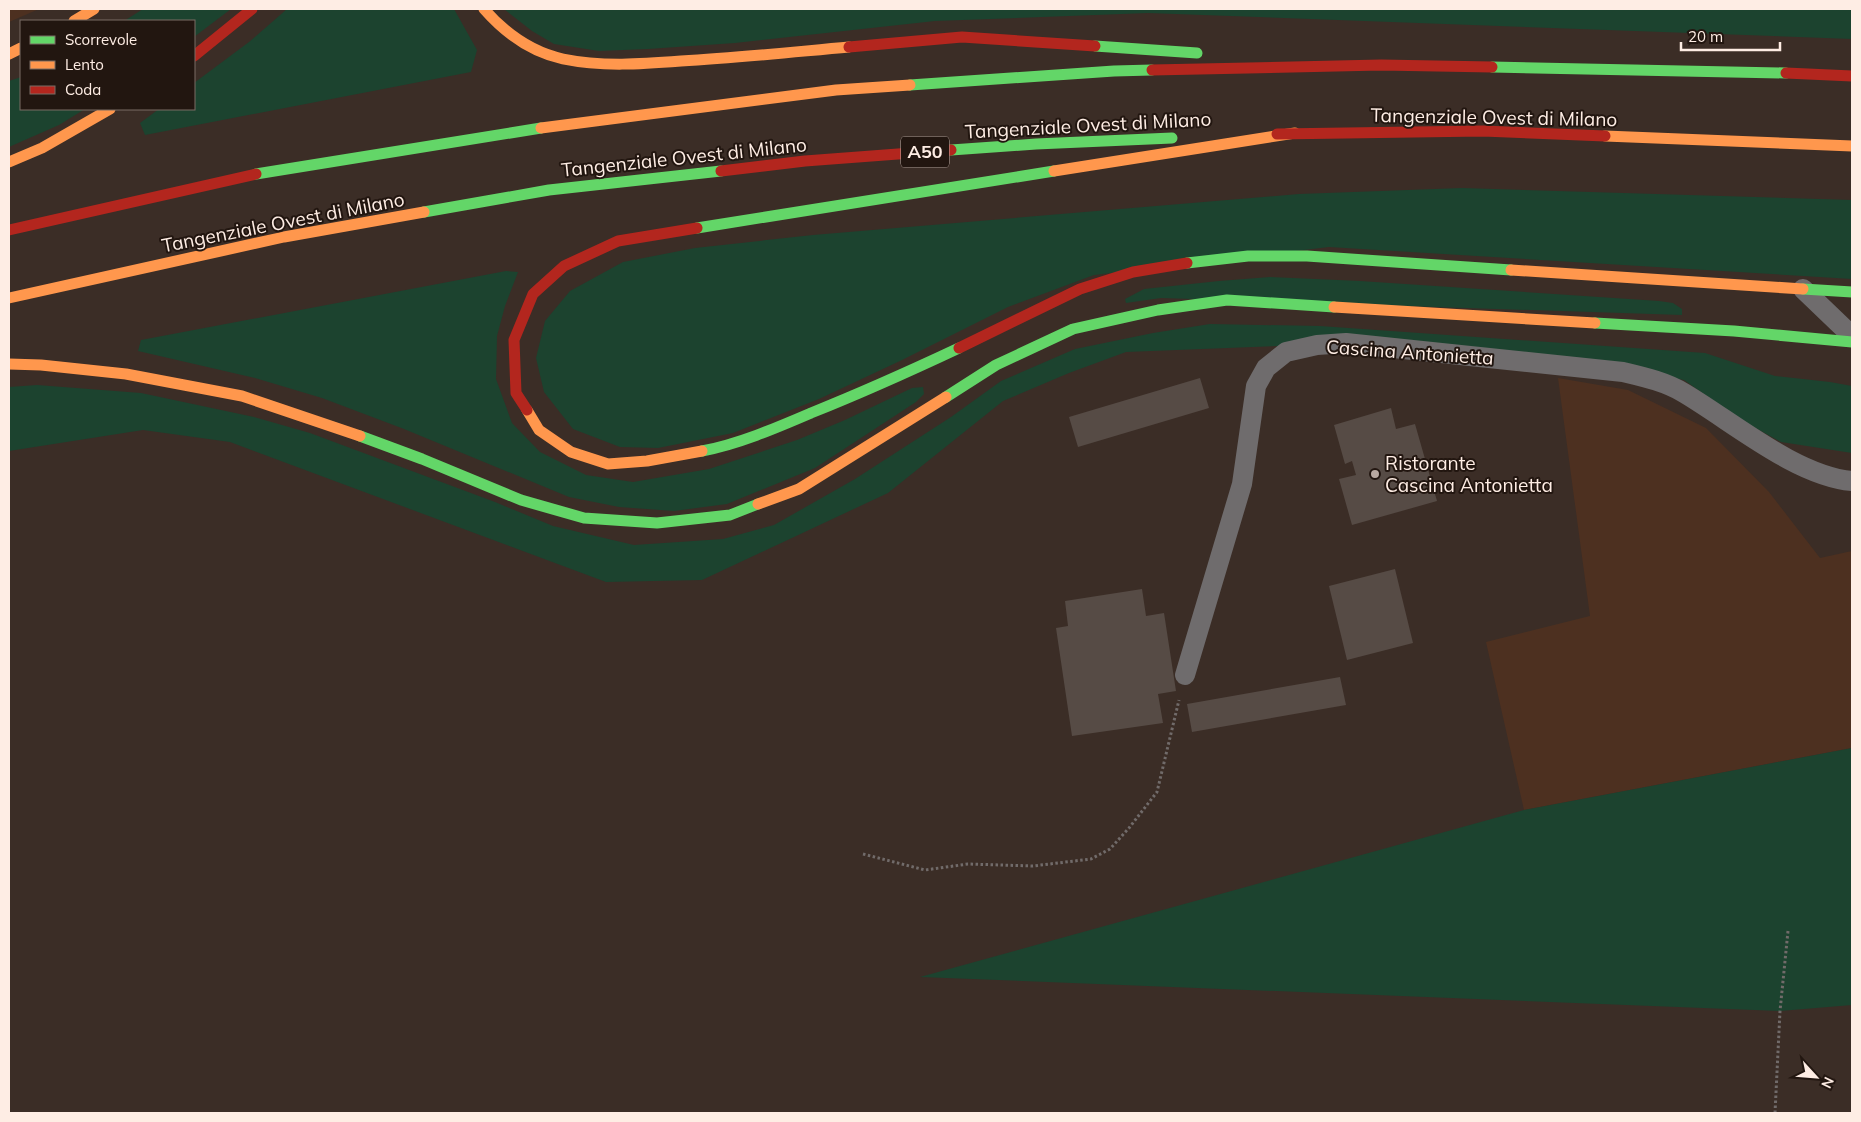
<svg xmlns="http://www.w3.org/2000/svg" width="1861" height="1122" font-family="Mulish,sans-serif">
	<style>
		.built { fill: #4d3020 }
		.green { fill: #1c432f }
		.building { fill: #564b45 }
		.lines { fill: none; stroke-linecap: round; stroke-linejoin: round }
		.path { stroke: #716b6a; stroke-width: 3; stroke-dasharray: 2.5 2.5; stroke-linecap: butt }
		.lane { stroke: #6f6c6d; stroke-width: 20 }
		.fast { stroke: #63d668; stroke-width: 11 }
		.slow { stroke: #ff974d; stroke-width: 11 }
		.jam { stroke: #b3261e; stroke-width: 11 }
		.poi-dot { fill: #baaaa2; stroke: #221610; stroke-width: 2 }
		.labels { text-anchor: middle; stroke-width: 4; stroke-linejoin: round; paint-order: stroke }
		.shield { fill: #221610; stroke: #bcaca4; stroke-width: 1 }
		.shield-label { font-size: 18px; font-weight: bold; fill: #feede4 }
		.street-label { font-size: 19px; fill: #feede4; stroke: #221610 }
		.poi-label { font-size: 19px; fill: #feede4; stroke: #221610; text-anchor: start }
	</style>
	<rect width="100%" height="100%" fill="#3b2d26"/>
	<path class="built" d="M9 9H39L9 22Z
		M1558 378 1628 390 1706 428 1769 492 1820 558 1852 551V748L1524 810 1486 642 1590 616Z"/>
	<path class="green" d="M143 9H231L194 37V21H124Z
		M287 9H454L477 50 471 72 145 135 140 123 159 109H194V83L249 42Z
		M504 9H1852V39L1148 13 935 21 735 43 648 49 599 51 554 44 532 31Z
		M21 77V109H85L59 125 9 147V81Z
		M1462 188 1852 200V279L1329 247 1094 275 1008 307 900 361 819 399 733 433 658 448 620 447 573 429 544 392 536 358 545 321 570 291 623 262 695 248 813 235 1299 194Z
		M506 271 518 272 505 306 497 336 496 379 512 423 540 452 586 475 633 482 709 469 797 440 845 420 912 388 923 387 924 394 916 402 815 468 727 504 674 511 619 507 569 497 404 429 322 398 255 378 138 351 141 340Z
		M1270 277 1360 281 1659 301 1673 303 1682 309V315L1161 298 1126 303 1125 299 1144 289 1219 281Z
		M1210 324 1320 326 1705 353 1775 376 1830 382 1852 386V453L1781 442 1739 419 1684 380 1580 362 1278 346 1126 352 1069 373 1003 401 888 493 702 580 606 582 230 442 143 430 9 451V387L37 385 141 393 254 417 310 433 495 502 553 526 634 545 723 539 774 525 855 479 951 417 1001 381 1075 349 1153 333Z
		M1852 748V1005L1780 1011 920 977 1524 810Z"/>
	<path class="building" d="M1200 378 1209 408 1078 447 1069 417Z
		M1391 408 1396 429 1415 424 1437 501 1352 525 1339 479 1356 475 1352 461 1345 464 1334 425Z
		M1395 569 1413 643 1347 660 1329 586Z
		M1142 589 1146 616 1164 613 1176 691 1158 694 1163 723 1072 736 1056 628 1068 626 1065 601Z
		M1340 677 1346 705 1192 732 1187 704Z"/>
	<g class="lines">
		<path class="path" d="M863 854 925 870 968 864 1033 866 1091 859 1110 849 1129 828 1157 792 1179 700
			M1775 1113 1780 1011 1788 931"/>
		<path class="lane" d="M1803 289 1852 336
			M1185 675 1242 484 1256 386 1266 368 1286 352 1317 345 1346 343 1623 372C1644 377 1666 382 1684 393 1733 422 1796 476 1852 481"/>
		<path class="fast" d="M1095 46 1197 53
			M1492 67 1786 73
			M910 85 1114 71 1152 70
			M951 150 1036 144 1172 138
			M256 174 541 128
			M424 212 549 190 721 171
			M697 228 1054 171
			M1187 263 1248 256H1307L1511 270
			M1803 289 1852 292
			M1595 323 1734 331 1852 342
			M946 397 996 365 1073 329 1158 310 1227 300 1334 307
			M360 436 422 459 521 500 584 518 657 523 730 515 758 504
			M702 451C739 444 776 428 811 413 861 393 910 371 959 348"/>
		<path class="slow" d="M484 9C505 33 531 52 563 59 602 67 642 64 681 61 737 58 793 52 849 47
			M74 21 94 9
			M9 54 21 48
			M541 128 836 90 910 85
			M1605 136 1852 146
			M9 162 42 148 110 109
			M1054 171 1295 133
			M1511 270 1803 289
			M9 298 284 237 424 212
			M1334 307 1595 323
			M9 364 41 365 126 374 242 396 360 436
			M527 410 539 430 571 452 608 464 647 461 702 451
			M758 504 799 489 946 397"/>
		<path class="jam" d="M849 47 962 37 1095 46
			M194 56 252 9
			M1152 70 1381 65 1492 67
			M1786 73 1852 76
			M1277 134 1483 131 1605 136
			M721 171 805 161 951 150
			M9 230 256 174
			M959 348 1080 289 1133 272 1187 263
			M527 410 516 393 514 340 533 294 564 266 618 241 697 228"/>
	</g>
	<circle class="poi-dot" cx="1375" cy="474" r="5"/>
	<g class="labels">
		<rect class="shield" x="901" y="136.5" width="48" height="31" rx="4"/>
		<g class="shield-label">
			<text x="925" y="158">A50</text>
		</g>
		<g class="street-label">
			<text transform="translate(1494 117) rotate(1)" y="7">Tangenziale Ovest di Milano</text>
			<text transform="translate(1088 125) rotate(-3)" y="7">Tangenziale Ovest di Milano</text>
			<text transform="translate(684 157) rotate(-6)" y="7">Tangenziale Ovest di Milano</text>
			<text transform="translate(283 222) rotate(-11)" y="7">Tangenziale Ovest di Milano</text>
			<text transform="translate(1410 352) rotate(4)" y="7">Cascina Antonietta</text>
		</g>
		<g class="poi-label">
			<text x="1385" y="470">Ristorante<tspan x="1385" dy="22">Cascina Antonietta</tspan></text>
		</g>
	</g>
	<rect width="1861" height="1122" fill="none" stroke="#feede4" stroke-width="20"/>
	<rect x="20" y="20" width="175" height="90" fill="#221610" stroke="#7a6c65"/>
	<rect x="30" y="36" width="25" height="8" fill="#63d668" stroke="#7a6c65"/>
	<text x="65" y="45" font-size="15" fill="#feede4">Scorrevole</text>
	<rect x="30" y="61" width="25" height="8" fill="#ff974d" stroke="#7a6c65"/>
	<text x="65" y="70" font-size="15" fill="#feede4">Lento</text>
	<rect x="30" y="86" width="25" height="8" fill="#b3261e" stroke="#7a6c65"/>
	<text x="65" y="95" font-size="15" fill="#feede4">Coda</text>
	<g transform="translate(1816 1077) rotate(116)" stroke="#221610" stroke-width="4" paint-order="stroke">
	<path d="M0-4L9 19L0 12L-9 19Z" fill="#feede4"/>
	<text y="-8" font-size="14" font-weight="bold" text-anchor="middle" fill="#feede4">N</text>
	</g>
	<path d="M1681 42v8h99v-8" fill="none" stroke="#feede4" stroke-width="2.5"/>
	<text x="1688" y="42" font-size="15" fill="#feede4" stroke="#221610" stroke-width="4" paint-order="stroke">20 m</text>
</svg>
